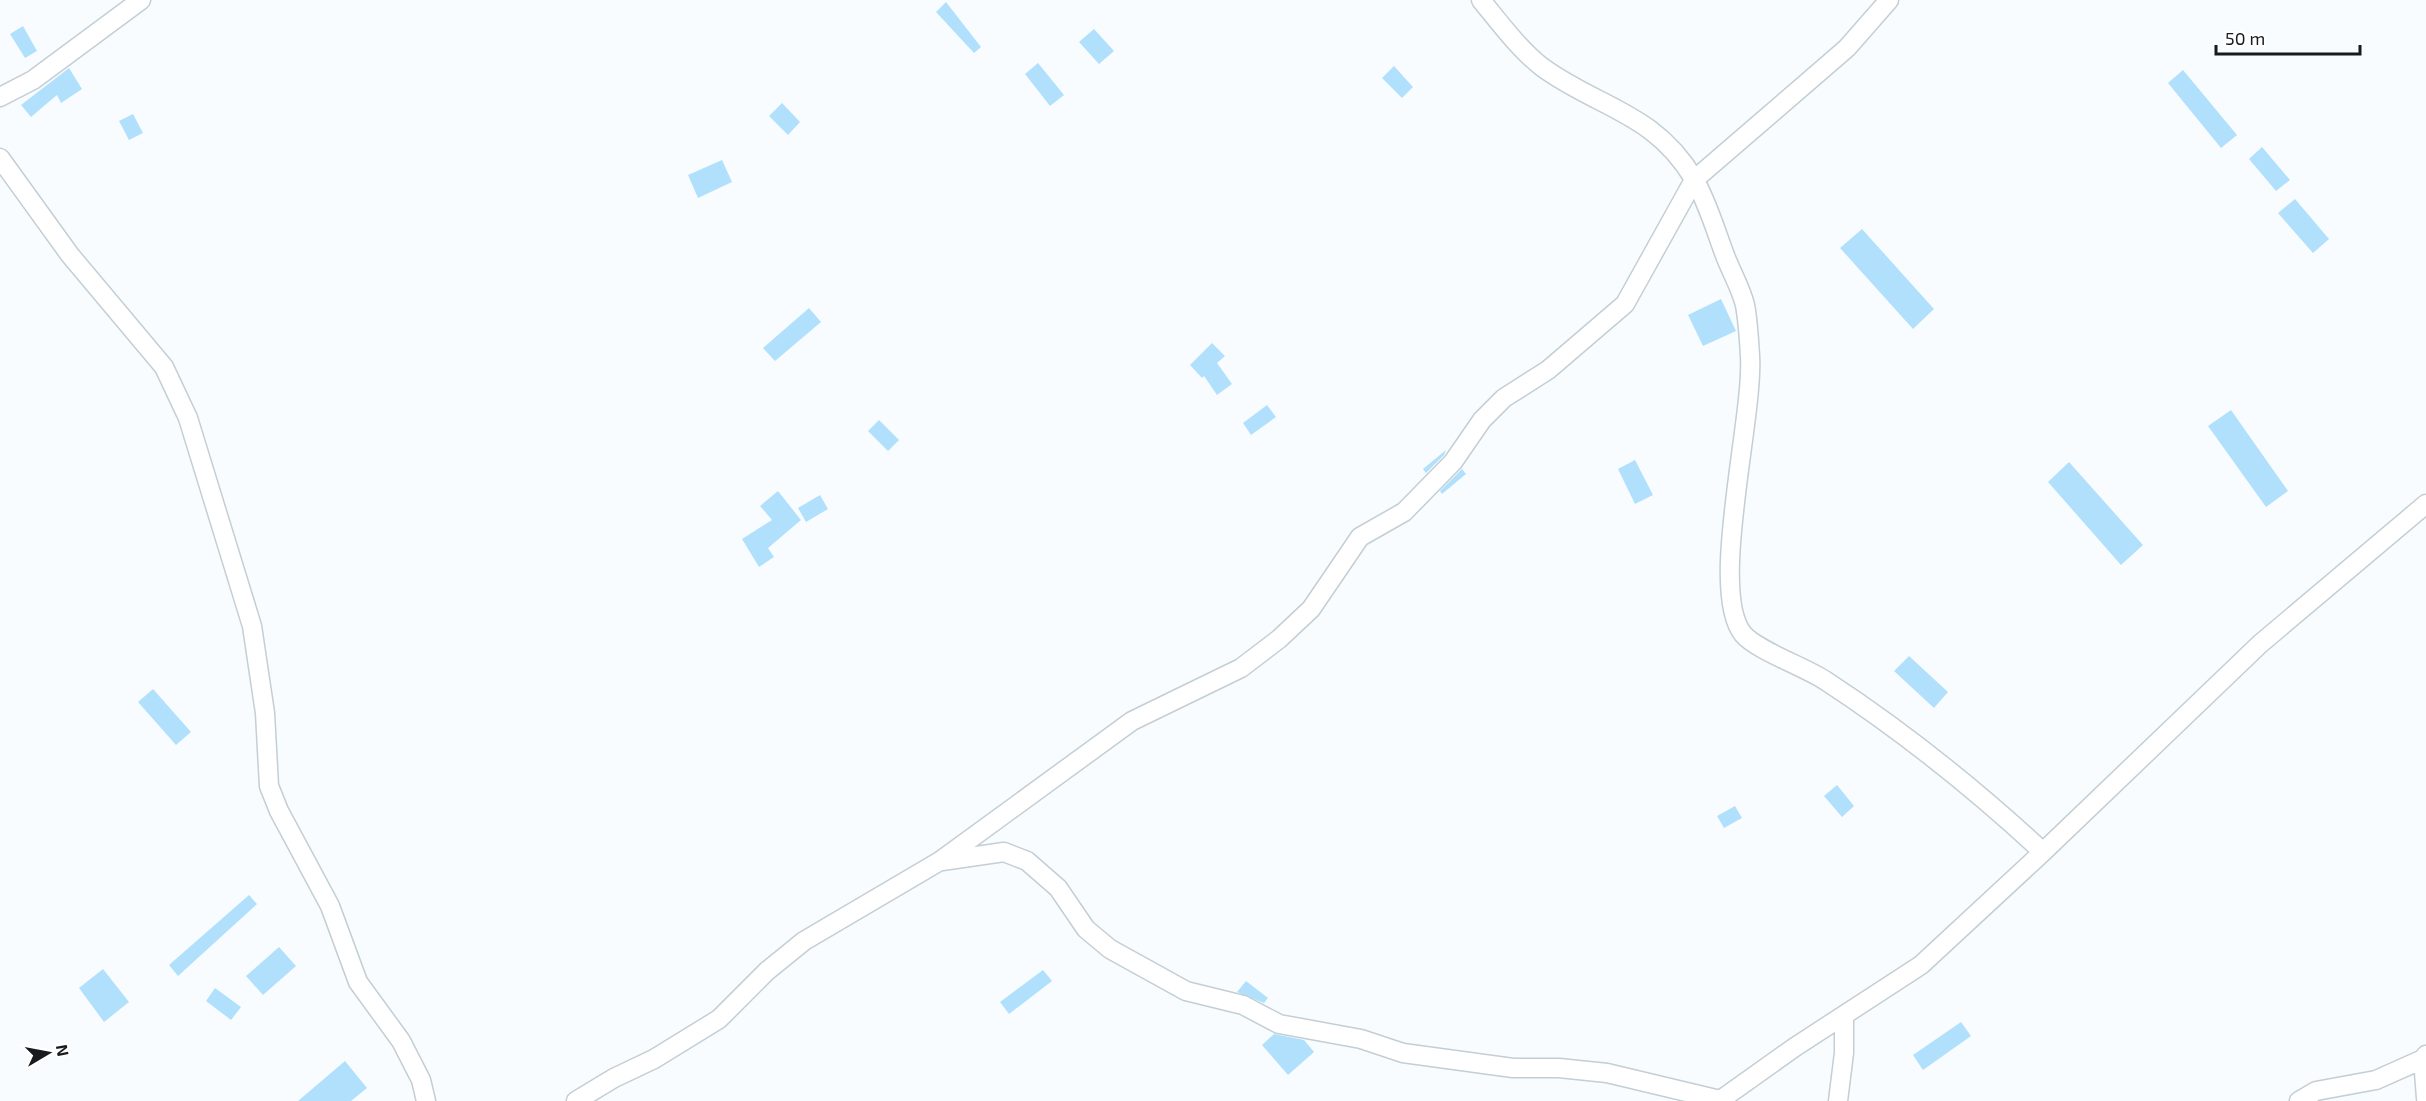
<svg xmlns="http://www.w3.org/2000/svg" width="2426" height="1101" font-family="'Exo 2',sans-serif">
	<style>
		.building { fill: #b1e0fd }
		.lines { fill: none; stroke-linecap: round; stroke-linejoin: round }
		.street-casing { stroke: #c3ced5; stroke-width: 21 }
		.street { stroke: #fff; stroke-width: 18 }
	</style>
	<rect width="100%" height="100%" fill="#f8fcff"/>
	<path class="building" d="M946 2 981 47 974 53 936 12Z
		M23 26 37 51 25 58 10 34Z
		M1094 29 1114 51 1099 64 1079 42Z
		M1038 63 1064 95 1050 106 1025 74Z
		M1394 66 1413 87 1402 98 1382 78Z
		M69 68 82 89 61 103 57 95 31 117 21 105Z
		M2183 70 2237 135 2221 148 2168 83Z
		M782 103 800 122 788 135 769 116Z
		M133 114 143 133 129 140 119 121Z
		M2262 147 2290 180 2276 191 2249 159Z
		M722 160 732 182 698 198 688 175Z
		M2295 199 2329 239 2313 253 2278 213Z
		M1862 229 1934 309 1913 329 1840 248Z
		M1721 299 1736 331 1703 346 1688 315Z
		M809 308 821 322 775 361 763 348Z
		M1212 343 1225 356 1217 363 1232 384 1217 395 1204 376 1202 378 1190 365Z
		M1267 405 1276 417 1251 435 1243 423Z
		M2231 410 2288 491 2266 507 2208 426Z
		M879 420 899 440 888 451 868 431Z
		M1446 450 1444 455 1426 473 1423 469Z
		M1635 460 1653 495 1635 504 1618 469Z
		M2069 462 2143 545 2121 565 2048 482Z
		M1462 469 1466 474 1442 494 1440 491Z
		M778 491 801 520 768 548 774 557 759 567 742 539 772 520 760 506Z
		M820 495 828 509 806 522 798 508Z
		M1909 656 1948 692 1934 708 1894 671Z
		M153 689 191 732 176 745 138 702Z
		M1837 785 1854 806 1842 817 1824 796Z
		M1735 806 1742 818 1724 828 1717 816Z
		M249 895 257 904 178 976 169 965Z
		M279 947 296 966 263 995 246 976Z
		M103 969 129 1002 104 1022 79 988Z
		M1043 970 1052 981 1009 1014 1000 1002Z
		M1246 981 1268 998 1264 1003 1237 992Z
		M215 988 241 1007 231 1020 206 1001Z
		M1961 1022 1971 1036 1923 1070 1913 1055Z
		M1274 1034 1304 1040 1314 1052 1288 1075 1262 1045Z
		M345 1061 367 1088 351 1101H298Z"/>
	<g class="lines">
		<g class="street-casing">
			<path id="street" d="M1481 0C1499 22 1519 49 1542 67 1598 108 1654 112 1694 179 1708 203 1716 232 1726 258 1732 273 1741 289 1745 305 1748 321 1749 339 1750 356 1754 418 1708 591 1743 634 1756 650 1805 667 1826 681 1904 732 1975 789 2043 852
				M0 97 33 80 141 0
				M0 158 70 255 164 367 188 418 252 626 265 713 269 786 279 811 330 906 358 982 401 1041 421 1080 426 1101
				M942 861 1004 852 1027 861 1058 888 1086 929 1110 949 1186 991 1243 1005 1279 1024 1361 1039 1403 1053 1513 1068H1559L1607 1073 1720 1100
				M2426 1055 2423 1059 2426 1098
				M576 1101 614 1078 654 1059 719 1019 767 971 804 941 940 861 1132 721 1241 668 1279 639 1311 609 1360 537 1404 512 1453 462 1482 420 1504 398 1548 370 1625 304 1694 180 1847 48 1889 0
				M1719 1101 1795 1047 1921 965 2043 852 2260 644 2426 504
				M1838 1101 1844 1053V1016
				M2299 1101 2316 1091 2376 1080 2423 1059"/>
		</g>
		<use href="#street" class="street"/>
	</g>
	<g transform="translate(48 1053) rotate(80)" stroke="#ffffff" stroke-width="4.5" paint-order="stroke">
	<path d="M0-4.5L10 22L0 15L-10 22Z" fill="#171b1d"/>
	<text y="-9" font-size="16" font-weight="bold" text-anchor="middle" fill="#171b1d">N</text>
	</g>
	<path d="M2216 45v9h144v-9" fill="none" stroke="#171b1d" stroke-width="3"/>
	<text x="2225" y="45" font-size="18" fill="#171b1d" stroke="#ffffff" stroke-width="4.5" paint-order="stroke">50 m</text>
</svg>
